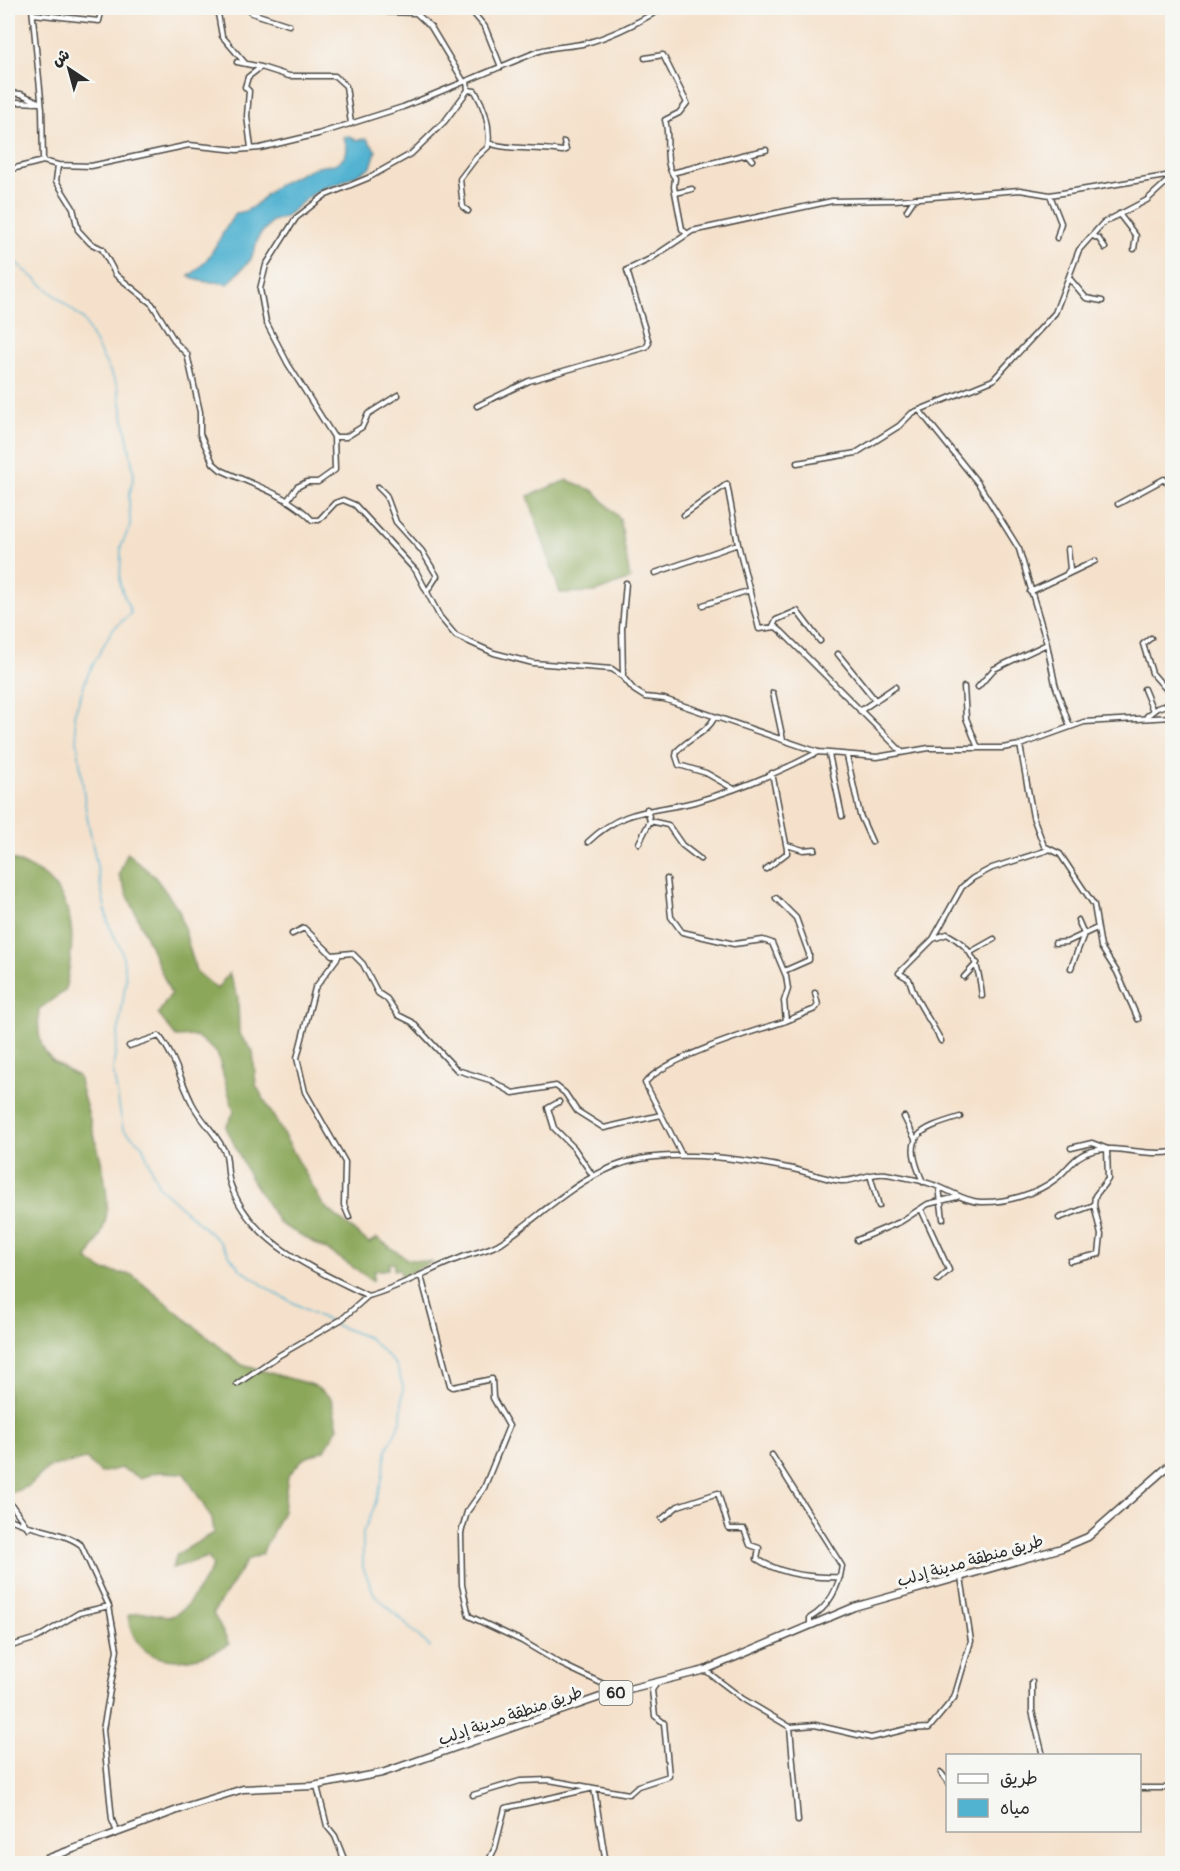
<svg xmlns="http://www.w3.org/2000/svg" width="1180" height="1871" font-family="Pangolin,'Playpen Sans Arabic',sans-serif">
	<style>
		.forest { fill: #8ba75a; stroke: #5b6942; stroke-width: 1.5 }
		.water { fill: #52b3d1; stroke: #3e6f7e; stroke-width: 1.5 }
		.lines { fill: none; stroke-linecap: round; stroke-linejoin: round }
		.stream { stroke: #52b3d1; stroke-width: 1.5 }
		.minor-casing { stroke: #494643; stroke-width: 7 }
		.primary-casing { stroke: #494643; stroke-width: 9 }
		.minor { stroke: #fff; stroke-width: 4 }
		.primary { stroke: #fff; stroke-width: 6 }
		.labels { text-anchor: middle; stroke-width: 6; stroke-linejoin: round; paint-order: stroke }
		.shield { fill: #f6f6f2; stroke: #686867; stroke-width: 1.5 }
		.shield-label { font-size: 15px; font-weight: bold; fill: #2b2b2b }
		.street-label { font-size: 16px; fill: #2b2b2b; stroke: #f6f6f2 }
	</style>
	<rect width="100%" height="100%" fill="#f6f6f2"/>
	<filter id="ink" filterUnits="userSpaceOnUse"><feTurbulence type="fractalNoise" baseFrequency=".0167" numOctaves="2"/><feDisplacementMap in="SourceGraphic" scale="12" xChannelSelector="R" yChannelSelector="G"/><feConvolveMatrix kernelMatrix="1 2 1 2 8 2 1 2 1" color-interpolation-filters="sRGB"/></filter>
	<filter id="wash" filterUnits="userSpaceOnUse"><feTurbulence type="fractalNoise" baseFrequency=".008" numOctaves="4" result="noise"/><feDisplacementMap in="SourceGraphic" scale="24" xChannelSelector="R" yChannelSelector="G"/><feGaussianBlur stdDeviation="1.35" result="paint"/><feColorMatrix in="noise" values="0 0 0 0 0 0 0 0 0 0 0 0 0 0 0 0 0 1.4 0 .05"/><feComposite in="paint" operator="in"/></filter>
	<g filter="url(#wash)">
		<rect width="100%" height="100%" fill="#f5e1cb"/>
		<path class="forest" d="M567 480 594 491 620 519 630 579 595 592 560 593 528 496Z
			M127 853 155 877 179 910 196 971 217 989 229 973 238 998 239 1034 253 1051 256 1085 323 1205 369 1243 377 1238 407 1259 432 1262 402 1277 399 1269 394 1270V1263H389L388 1269 374 1271 373 1281 329 1251 280 1224 249 1176 226 1127 234 1112 217 1053 196 1036 176 1037 158 1014 171 994 119 875Z
			M8 857C20 864 40 870 49 880 80 911 73 953 65 991L39 1009C36 1048 43 1059 78 1076 87 1115 108 1169 107 1207 107 1226 97 1243 87 1259L103 1270 132 1275 242 1365 313 1385 331 1398 338 1427 325 1450 303 1459 288 1476 283 1511 262 1554 247 1560 213 1613 229 1644C191 1667 135 1671 128 1616 142 1608 154 1616 170 1616 185 1615 205 1579 213 1566L208 1557 172 1568 177 1554 214 1533 212 1519 184 1473 158 1472 140 1478 121 1468 101 1473 86 1459 49 1467 29 1486 8 1494Z"/>
		<path class="water" d="M349 136 356 140 367 139 376 151 371 167 338 184 323 188 308 197 285 217 272 221 259 236 251 259 228 284C212 280 205 285 189 276 213 260 219 235 236 213 255 213 265 191 280 184 291 178 303 173 314 168 322 165 332 167 340 161 349 155 348 145 343 137Z"/>
		<g class="lines">
			<path class="stream" d="M8 256 83 319 118 387 134 474 129 497 130 526 121 546 120 585 131 613 112 630 88 674 74 715 86 811 108 923 122 952 126 979 113 1069 123 1129 142 1145 159 1187 219 1241 239 1268 273 1292 332 1323
				M335 1325 369 1338 396 1365 403 1386 401 1421 387 1449 382 1480 373 1511 363 1532V1567L374 1594 430 1647"/>
		</g>
	</g>
	<g filter="url(#ink)">
		<g class="lines">
			<g class="minor-casing">
				<path id="minor" d="M32 8 42 109 43 161
					M217 8 222 36 245 63
					M248 8 252 13 289 25
					M469 8 485 27 501 67
					M388 12 416 13 431 27 464 82
					M33 14 99 21 102 8
					M645 58 663 55 687 103 679 113 665 120C671 138 662 162 675 178L674 187 682 229 687 234
					M237 62 261 67 248 77 245 87 249 91 247 116 251 148
					M261 67 289 76H335L346 86 351 124
					M468 90 475 91C485 108 491 127 488 147L476 158 460 179 463 207 468 211
					M8 93 21 94 41 103
					M16 102 40 103
					M489 143C505 150 542 147 562 151L566 150 564 142
					M747 154 766 150
					M58 165 56 181 73 208 78 230 90 243 102 249 116 275 152 304 176 343 187 354 200 412V434L213 463 221 470C251 484 289 495 312 520H319L335 503 343 500 355 505 416 571 440 617 456 636 494 653 533 663 612 669 623 677 634 690 645 697 664 699 818 752 877 757 929 748H1002L1020 745 1084 722 1172 717
					M8 170 43 161 58 165 91 166 189 145 237 150 260 148 318 134 403 107 539 51C555 46 570 47 586 43 613 36 639 22 663 8
					M672 173 747 154 752 160
					M676 193 692 189
					M1050 195 1061 223 1057 238
					M907 210 915 198
					M1119 214 1136 236 1134 249
					M1093 236 1099 239 1105 248
					M1070 279 1086 298 1102 301
					M477 406 529 381 646 347 649 343 627 270 650 259 692 231 832 201 895 200 1020 190 1050 195 1172 175
					M920 411 978 483 1019 549 1047 644 1055 684 1070 727
					M334 437H346L362 427 368 414 398 395
					M797 463 856 453 899 426 912 413 993 380 1055 313 1079 250 1103 223 1147 200 1172 177
					M378 487 386 495 396 522 422 551 437 576 428 590
					M287 501 297 487 307 482H318L335 470 334 437 288 364 266 322 260 289 266 265 296 218 324 196 368 178 411 154 445 121 468 90 467 81
					M1118 504 1164 479 1172 488
					M684 515 727 484 738 544 759 629 776 627 782 632 902 752
					M655 573 738 544
					M1067 573 1070 569 1068 549
					M1030 592 1095 561
					M703 605 750 590
					M773 626 776 620 797 611 820 641
					M1151 638 1143 644 1152 673 1172 696
					M838 654 876 701
					M623 676 622 628 626 583
					M964 687 966 718 978 748
					M978 687 994 669 1047 644
					M1144 689 1153 711
					M773 693 783 740
					M860 711 895 687
					M1147 716 1157 708 1172 703
					M715 717C706 734 690 737 677 751L676 756 679 765 706 773 734 789
					M1020 745 1033 817 1044 846 1060 854 1094 905 1101 947 1117 972 1138 1019
					M829 754 842 816
					M847 756 860 815 872 842
					M647 809 650 821 668 825 682 845 700 859
					M588 842C626 806 653 813 698 801 740 789 780 772 818 752
					M639 843 650 821
					M787 845 803 850 815 849
					M766 869 787 853V849L772 773
					M667 879 671 917 682 932 734 944 763 940 772 943 786 976 788 989 784 1001 786 1021C754 1031 664 1058 645 1083L682 1155
					M776 898 796 918 809 954V960L784 971
					M292 934 304 928 332 955 352 953 363 964 378 993 387 999 398 1015 412 1022 457 1070 490 1080 513 1093 556 1086 565 1093 577 1111 604 1128 661 1115
					M933 939 947 934C975 948 979 968 982 996
					M1055 943 1067 942 1097 928
					M971 952 994 939
					M338 957 315 988 297 1058 305 1092 345 1162 344 1205 349 1217
					M1071 968 1084 934 1078 920
					M964 977 977 963
					M786 1021 815 1009 818 1005 815 993
					M941 1041C931 1020 915 1002 909 979L899 973 933 939 962 887 973 878 992 868 1048 850
					M129 1046 159 1036C175 1056 181 1082 193 1105 202 1122 220 1137 226 1155 228 1164 227 1174 230 1183 250 1244 315 1269 368 1296 401 1287 428 1270 460 1258 474 1252 489 1251 502 1242 546 1212 585 1169 640 1159 690 1151 743 1159 793 1169 807 1172 829 1180 841 1181 856 1182 870 1172 886 1174 903 1177 923 1180 939 1187 953 1192 964 1201 980 1202 1006 1203 1037 1194 1057 1178 1069 1168 1075 1155 1092 1151 1116 1144 1145 1157 1172 1152
					M559 1102 548 1108 554 1128 574 1148 593 1176
					M904 1117 915 1139
					M1071 1148 1092 1143 1108 1149
					M870 1175 879 1206
					M923 1182C902 1135 917 1130 960 1117
					M939 1187 943 1219
					M921 1209 949 1270 938 1280
					M1059 1218 1094 1205
					M857 1240 900 1222 928 1204 957 1197
					M1070 1261 1099 1254 1101 1235 1094 1205 1095 1196 1108 1179 1107 1149
					M421 1276 450 1385 453 1387 492 1379 493 1398 509 1426 484 1488 467 1512 461 1533 462 1585 469 1616 522 1641 561 1664 618 1691
					M237 1384 278 1356 342 1319 368 1296
					M772 1455 842 1566C839 1587 829 1607 810 1618V1626
					M8 1500 28 1528
					M8 1518C30 1530 63 1531 81 1545L109 1606 117 1650 103 1730 112 1820 117 1832
					M662 1519 678 1506 718 1493 729 1529H744L750 1545 759 1548 757 1559C782 1575 812 1578 840 1577
					M8 1647 37 1638 79 1613 109 1606
					M705 1670 743 1699 790 1727 815 1725 871 1738 907 1729 929 1728 954 1698 971 1641 961 1577
					M1032 1682V1711L1043 1756
					M790 1727 798 1821
					M941 1773 948 1782
					M317 1786 327 1826 335 1836 346 1864
					M1140 1788H1172
					M473 1795 520 1781 549 1780 594 1788 606 1864
					M487 1864 495 1848 505 1808 594 1788 629 1794 638 1786 669 1776 664 1723 655 1716 652 1690 657 1683"/>
			</g>
			<g class="primary-casing">
				<path id="primary" d="M33 1864 191 1805 243 1789 313 1786 382 1773 609 1694 705 1670 854 1607 1062 1548 1088 1537 1172 1463"/>
			</g>
			<use href="#minor" class="minor"/>
			<use href="#primary" class="primary"/>
		</g>
	</g>
	<g class="labels">
		<rect class="shield" x="599.5" y="1681" width="33" height="24" rx="4.5"/>
		<g class="shield-label">
			<text x="616" y="1698">60</text>
		</g>
		<g class="street-label">
			<text transform="translate(970 1560) rotate(-16)" y="6">طريق منطقة مدينة إدلب</text>
			<text transform="translate(510 1715) rotate(-19)" y="6">طريق منطقة مدينة إدلب</text>
		</g>
	</g>
	<rect width="1180" height="1871" fill="none" stroke="#f6f6f2" stroke-width="30"/>
	<rect x="946" y="1754" width="195" height="78" fill="#f6f6f2" stroke="#a5a5a2" stroke-width="1.5"/>
	<rect x="958" y="1774" width="30" height="9" fill="#ffffff" stroke="#a5a5a2" stroke-width="1.5"/>
	<text x="1000" y="1784" font-size="18" fill="#2b2b2b">طريق</text>
	<rect x="958" y="1799" width="30" height="18" fill="#52b3d1" stroke="#a5a5a2" stroke-width="1.5"/>
	<text x="1000" y="1814" font-size="18" fill="#2b2b2b">مياه</text>
	<g transform="translate(69 69) rotate(324)" stroke="#f6f6f2" stroke-width="4.5" paint-order="stroke">
	<path d="M0-4.5L10 22L0 15L-10 22Z" fill="#2b2b2b"/>
	<text y="-9" font-size="16" font-weight="bold" text-anchor="middle" fill="#2b2b2b">ش</text>
	</g>
</svg>
